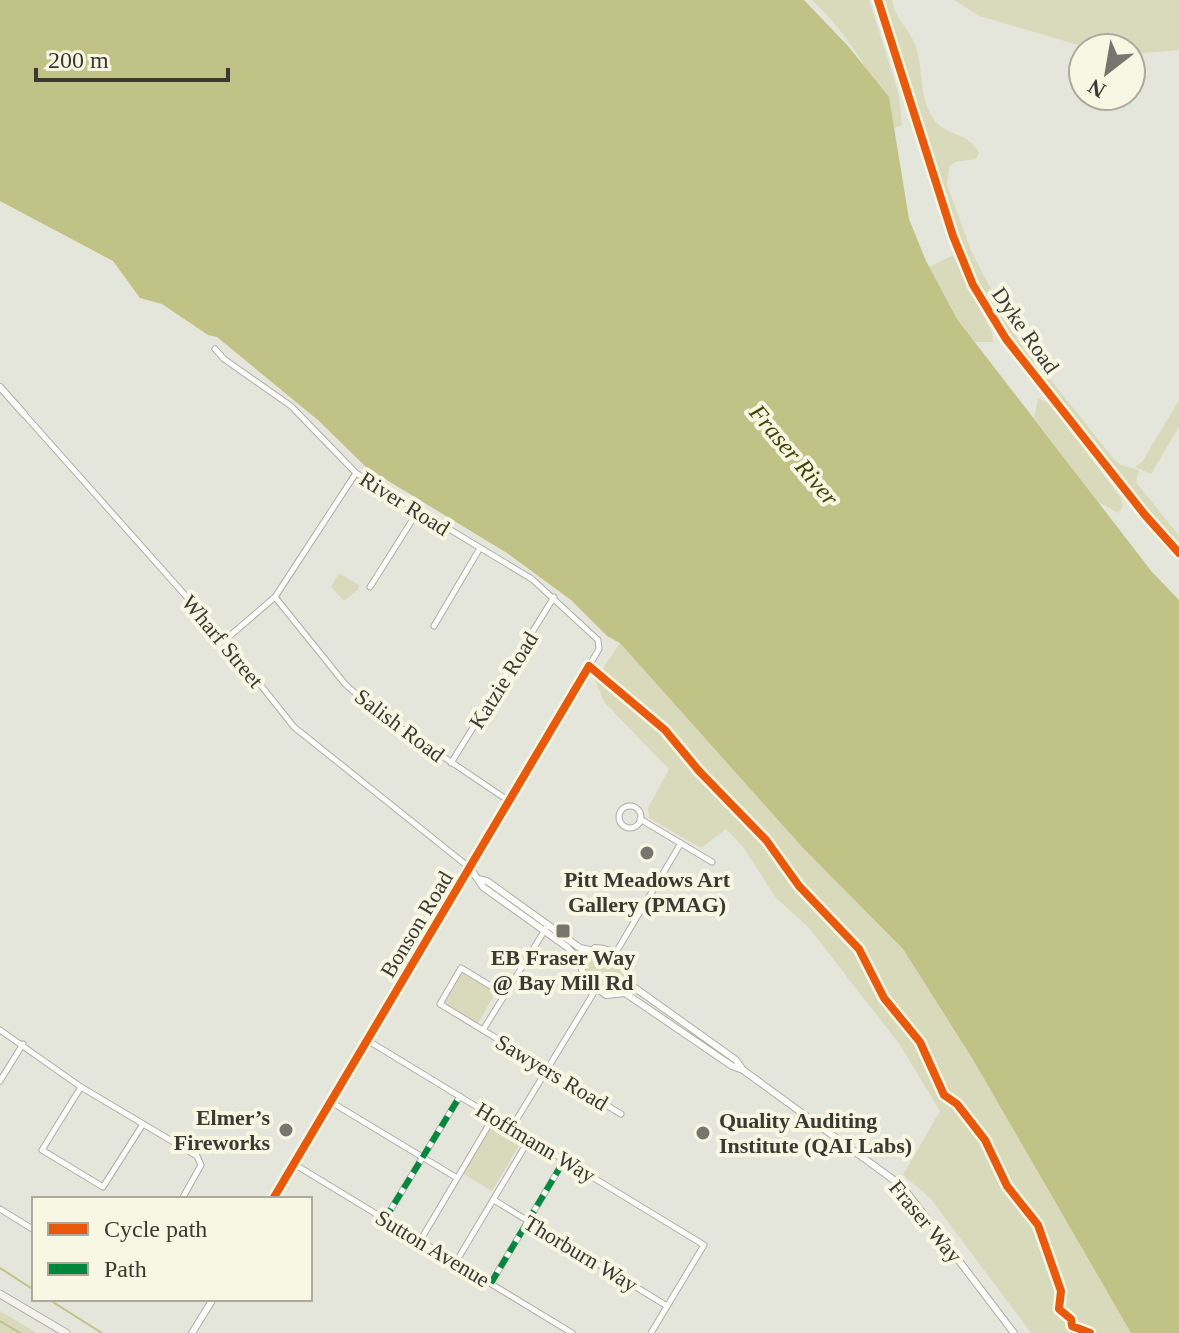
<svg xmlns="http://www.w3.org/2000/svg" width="1179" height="1333" font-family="'Times New Roman',serif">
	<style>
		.green { fill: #d9dabb }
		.water { fill: #c1c286 }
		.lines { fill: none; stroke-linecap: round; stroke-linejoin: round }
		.stream { stroke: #c1c286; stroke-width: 2 }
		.minor-casing { stroke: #adaea6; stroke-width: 7 }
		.tertiary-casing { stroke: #adaea6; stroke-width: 8 }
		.secondary-casing { stroke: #adaea6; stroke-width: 9 }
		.minor { stroke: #fbfbfa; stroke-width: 5 }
		.tertiary { stroke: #fbfbfa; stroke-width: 6 }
		.secondary { stroke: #f3f3ec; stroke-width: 7 }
		.quiet { stroke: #00873e; stroke-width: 6; stroke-dasharray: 12 6; stroke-linecap: butt }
		.cycleway-casing { stroke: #f7f7e4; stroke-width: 13 }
		.cycleway { stroke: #e8590c; stroke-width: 8 }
		.poi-dot { fill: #76766e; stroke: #f7f7e4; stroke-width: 3 }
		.labels { text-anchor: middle; stroke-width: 8; stroke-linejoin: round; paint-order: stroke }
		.street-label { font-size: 22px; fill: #3a3a33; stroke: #f7f7e4 }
		.poi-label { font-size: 22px; font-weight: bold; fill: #3a3a33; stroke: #f7f7e4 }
		.water-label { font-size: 24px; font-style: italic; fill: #434200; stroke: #f7f7e4 }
	</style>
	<rect width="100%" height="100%" fill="#e5e6db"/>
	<path class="green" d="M812 0H869L899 95 902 125 893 129C873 75 853 40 812 0Z
		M882 0H892C895 19 908 27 915 44 924 68 918 99 935 121 948 137 969 132 979 153L976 159 955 162 949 167 947 185 972 253 1016 336 1113 458 1121 465 1139 470 1136 482 1179 536V549L1024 358 979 290 951 223Z
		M954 0H1179V50L1131 54V48H1089L979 16Z
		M953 255 992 332 993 342H975L957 319 929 267Z
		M1038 398 1050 404 1121 498 1123 507 1118 513 1098 502 1034 418Z
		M1179 400V427L1151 474 1135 467 1142 462Z
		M339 573 359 585 358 590 344 601 331 587Z
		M620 643 803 848 903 949 972 1058 1131 1333H1031L930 1198 903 1175 940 1111 900 1045 809 928 775 897 744 848 726 829 701 848 649 818 648 808 669 769 604 702 595 680Z
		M601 950 626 970V981L613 993 604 990 585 974 587 961Z
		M462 973 496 992 478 1023 444 1004Z
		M493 1123 522 1141 492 1191 462 1173Z
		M0 1311 37 1333H0Z"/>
	<path class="water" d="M0 0H804L848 46 889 97 909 219 926 261 957 319 1152 572 1179 600V1333H1131L972 1058 903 949 803 848 620 643 607 636 571 600 507 553 367 468 319 421 217 337 208 335 162 304 140 298 113 261 0 201Z"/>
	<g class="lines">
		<path class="stream" d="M0 1268 34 1290
			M48 1299 102 1333
			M0 1321 20 1333"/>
		<g class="minor-casing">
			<path id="minor" d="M878 0 953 236 973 285 1006 339 1145 515 1179 553
				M24 414 225 640 294 727 470 868 599 649 598 640 532 579 356 473 291 406 224 359 215 349
				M370 587 418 511
				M275 597 345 684 374 710 509 801
				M434 626 480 548
				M225 640 275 597 356 473
				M451 763 554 597
				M619 817a11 11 0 1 1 22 0a11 11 0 1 1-22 0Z
				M640 819 712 862
				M615 954 681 843
				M504 994 461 968 440 1004 621 1114
				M0 1030 81 1087 197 1156 201 1165 182 1199
				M483 1030 548 925
				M367 1040 704 1245 651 1333
				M0 1081 23 1044
				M81 1087 42 1150 103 1187 143 1124
				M331 1102 457 1178
				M512 1127 596 989
				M294 1164 572 1333
				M494 1200 667 1306
				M0 1209 34 1230
				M385 1219 460 1096
				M420 1241 494 1116
				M456 1262 530 1138
				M491 1283 565 1159"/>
		</g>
		<g class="tertiary-casing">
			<path id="tertiary" d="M0 387 24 414
				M478 879 487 881 580 948 589 950
				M595 948C617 948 631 965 631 985L625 993 606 995 584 978 580 961Z
				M631 985 736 1060 743 1070
				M625 993 732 1066 743 1070 902 1186 1014 1333
				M273 1199 470 868 483 887 567 947 580 961
				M192 1333 213 1299"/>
		</g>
		<g class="secondary-casing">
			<path id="secondary" d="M0 1294 66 1333"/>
		</g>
		<use href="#minor" class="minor"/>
		<use href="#tertiary" class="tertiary"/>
		<use href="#secondary" class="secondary"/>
		<path class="quiet" d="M385 1219 460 1096
			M491 1283 565 1159"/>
		<g class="cycleway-casing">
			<path id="cycleway" d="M878 0 953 236 973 285 1006 339 1145 515 1179 553
				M273 1199 589 666 665 730 699 771 766 840 799 886 859 949 884 998 920 1042 944 1095 957 1104 985 1140 1007 1186 1038 1225 1061 1291 1059 1309 1071 1319 1072 1326 1090 1333"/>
		</g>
		<use href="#cycleway" class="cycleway"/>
	</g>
	<g class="poi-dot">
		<circle cx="647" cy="853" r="8"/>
		<rect x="555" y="923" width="16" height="16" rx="4"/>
		<circle cx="286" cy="1130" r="8"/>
		<circle cx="703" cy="1133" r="8"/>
	</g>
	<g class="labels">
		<g class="street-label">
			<text transform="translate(1026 330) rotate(55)" y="8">Dyke Road</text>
			<text transform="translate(405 503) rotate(32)" y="8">River Road</text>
			<text transform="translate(223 641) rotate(50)" y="8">Wharf Street</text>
			<text transform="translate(503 680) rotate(-58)" y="8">Katzie Road</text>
			<text transform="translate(400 725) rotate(37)" y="8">Salish Road</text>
			<text transform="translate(416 924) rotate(-59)" y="8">Bonson Road</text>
			<text transform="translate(552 1072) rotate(31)" y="8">Sawyers Road</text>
			<text transform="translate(536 1142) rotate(31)" y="8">Hoffmann Way</text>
			<text transform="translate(926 1221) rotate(50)" y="8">Fraser Way</text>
			<text transform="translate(433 1248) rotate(31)" y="8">Sutton Avenue</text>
			<text transform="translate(581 1253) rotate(31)" y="8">Thorburn Way</text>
		</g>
		<g class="poi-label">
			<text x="647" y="887">Pitt Meadows Art<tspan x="647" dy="25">Gallery (PMAG)</tspan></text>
			<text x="563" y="965">EB Fraser Way<tspan x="563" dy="25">@ Bay Mill Rd</tspan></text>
			<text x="270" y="1125" text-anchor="end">Elmer’s<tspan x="270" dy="25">Fireworks</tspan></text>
			<text x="719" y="1128" text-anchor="start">Quality Auditing<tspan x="719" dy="25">Institute (QAI Labs)</tspan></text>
		</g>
		<g class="water-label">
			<text transform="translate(794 455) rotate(50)" y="8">Fraser River</text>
		</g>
	</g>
	<rect x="32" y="1197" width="280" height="104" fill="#f7f7e4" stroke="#abab9d" stroke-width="2"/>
	<rect x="48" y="1223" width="40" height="12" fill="#e8590c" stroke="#abab9d" stroke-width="2"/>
	<text x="104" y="1237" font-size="24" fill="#3a3a33">Cycle path</text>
	<rect x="48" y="1263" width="40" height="12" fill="#00873e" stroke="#abab9d" stroke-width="2"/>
	<text x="104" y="1277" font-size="24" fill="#3a3a33">Path</text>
	<g transform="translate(1107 72) rotate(211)"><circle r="38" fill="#f7f7e4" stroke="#abab9d" stroke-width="2"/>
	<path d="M0-6L14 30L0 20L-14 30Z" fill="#76766e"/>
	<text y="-12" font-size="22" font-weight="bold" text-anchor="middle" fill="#3a3a33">N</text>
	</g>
	<path d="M36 68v12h192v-12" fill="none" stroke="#3a3a33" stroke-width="4"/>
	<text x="48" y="68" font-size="24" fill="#3a3a33" stroke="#f7f7e4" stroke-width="6" paint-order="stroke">200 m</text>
</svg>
